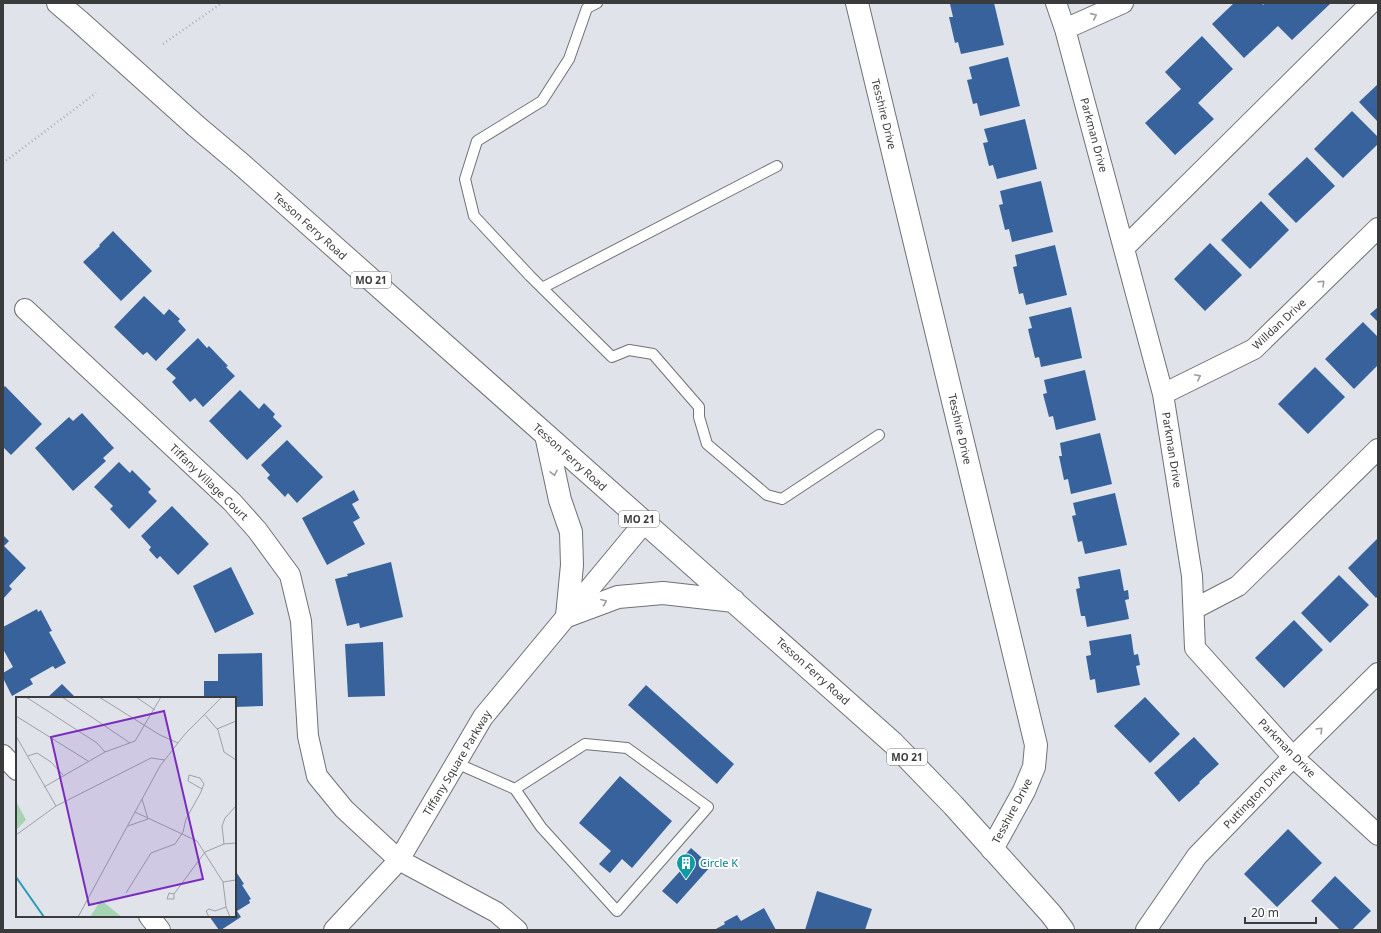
<svg xmlns="http://www.w3.org/2000/svg" width="1381" height="933" font-family="'Noto Sans',sans-serif">
	<style>
		.building { fill: #37629b }
		.lines { fill: none; stroke-linecap: round; stroke-linejoin: round }
		.service-casing { stroke: #6e7277; stroke-width: 12 }
		.minor-casing { stroke: #6e7277; stroke-width: 22 }
		.tertiary-casing { stroke: #6e7277; stroke-width: 24 }
		.primary-casing { stroke: #6e7277; stroke-width: 24 }
		.path { stroke: #adb1b6; stroke-width: 2.5; stroke-dasharray: 1 3; stroke-linecap: butt }
		.service { stroke: #fff; stroke-width: 10 }
		.minor { stroke: #fff; stroke-width: 20 }
		.tertiary { stroke: #fff; stroke-width: 22 }
		.primary { stroke: #fff; stroke-width: 22 }
		.primary-bridge-casing { stroke: #6e7277; stroke-width: 24; stroke-linecap: butt }
		.primary-bridge { stroke: #fff; stroke-width: 22 }
		.oneway { stroke: #9c9d9e }
		.labels { text-anchor: middle; stroke-width: 4; stroke-linejoin: round; paint-order: stroke }
		.shield { fill: #fff; stroke: #747677; stroke-width: 1 }
		.shield-label { font-size: 10px; font-weight: bold; fill: #393b3d }
		.street-label { font-size: 11px; fill: #393b3d; stroke: #fff }
		.culture-label { font-size: 11px; fill: #0d838f; stroke: #fff; text-anchor: start }
		.inset-river { fill: none; stroke: #2899b4; stroke-width: 2 }
		.inset-road { fill: none; stroke: #9da0a5; stroke-width: 1 }
		.view { fill: #7b2cbf; fill-opacity: 0.15; stroke: #7b2cbf; stroke-width: 2 }
		.inset-edge { fill: none; stroke: #393b3d; stroke-width: 2 }
	</style>
	<rect width="100%" height="100%" fill="#e0e4ea"/>
	<path class="building" d="M956 3H994L1004 45 961 54 958 42 955 43 949 17H953L950 4Z
		M1234 3H1262L1263 5 1265 3H1329L1330 4 1292 40 1278 26 1244 58 1212 24Z
		M1202 36 1233 69 1198 103 1214 119 1175 155 1145 123 1181 89 1165 72Z
		M1008 57 1020 106 980 116 977 103 973 104 967 80 972 79 969 67Z
		M1378 84V122L1359 102Z
		M1352 111 1378 137V144L1343 178 1314 149Z
		M1025 119 1037 169 997 179 993 165 989 166 983 143 988 142 984 129Z
		M1307 157 1335 186 1296 223 1268 194Z
		M1041 181 1053 232 1012 242 1009 229 1005 230 999 205 1003 204 1000 191Z
		M1261 201 1289 230 1250 269 1221 240Z
		M113 231 152 271 121 301 83 262 100 246 99 245Z
		M1210 243 1242 275 1205 311 1174 279Z
		M1055 245 1067 295 1026 305 1023 293 1019 294 1013 267 1017 266 1015 255Z
		M144 296 164 315 169 309 180 319 178 321 186 330 156 361 147 352 143 355 114 327Z
		M1071 307 1082 358 1041 367 1039 357 1035 358 1028 329 1032 328 1029 317Z
		M1378 307V322L1370 314Z
		M1363 322 1378 337V365L1354 389 1325 359Z
		M198 338 207 348 209 346 228 366 226 367 235 376 203 407 195 398 190 402 172 382 176 378 166 369Z
		M1315 367 1345 397 1308 434 1278 404Z
		M1085 370 1096 420 1056 430 1053 416 1049 417 1043 394 1047 393 1044 380Z
		M5 386 42 424 11 455 3 447V388Z
		M240 390 259 409 264 403 275 414 273 417 282 426 247 460 209 421Z
		M82 413 114 448 103 458 106 461 73 491 35 448 69 417 73 421Z
		M1100 433 1112 484 1071 494 1068 479 1064 480 1059 456H1062L1060 443Z
		M287 440 323 477 297 503 288 493 285 497 267 478 270 475 261 465Z
		M119 462 130 473 132 470 151 489 148 492 157 501 129 529 110 509 113 506 94 487Z
		M354 490 359 500 352 504 360 518 353 522 365 544 327 565 302 518Z
		M1115 493 1127 545 1085 554 1082 541 1078 542 1072 516 1076 515 1073 503Z
		M172 506 209 544 178 575 160 556 157 559 149 550 151 547 141 536Z
		M3 535 9 541 4 546 26 568 9 586 12 589 3 599Z
		M1378 538V596L1376 598 1348 568Z
		M391 562 403 617 360 628 359 623 347 626 335 579 348 576 347 574Z
		M231 567 254 614 215 633 193 586Z
		M1120 569 1124 591 1128 590 1129 599 1125 600 1129 619 1087 627 1085 616H1081L1076 589 1080 588 1078 577Z
		M1339 575 1369 605 1330 643 1301 613Z
		M37 609 38 612 41 610 52 631 49 632 66 663 55 669 53 666 30 679 33 684 12 696 3 678V673L13 667 3 649V627Z
		M1294 620 1323 650 1284 688 1255 658Z
		M1131 634 1134 655 1138 654 1140 665 1136 666 1140 685 1097 693 1095 679 1090 680 1086 656 1091 655 1089 641Z
		M383 642 385 696 348 697 345 644Z
		M262 653 263 706 235 707V698H204V681H218V654Z
		M62 684 76 698H47Z
		M646 685 734 764 717 784 628 705Z
		M1145 697 1180 734 1150 763 1114 726Z
		M1194 737 1219 764 1199 782 1200 783 1179 802 1154 773Z
		M620 776 672 821 632 868 622 859 610 873 599 864 611 851 579 823Z
		M1288 829 1322 863 1277 907 1244 874Z
		M691 848 711 866 677 904 662 891 682 869 677 864Z
		M235 870 244 884 242 885 251 899 249 900 250 903 237 911 241 917 221 930H219L209 916H235Z
		M1335 876 1371 911 1352 930H1340L1311 901Z
		M817 891 872 909 865 930H805Z
		M764 908 776 930H714L725 924 724 922 737 915 741 921Z"/>
	<g class="lines">
		<g class="service-casing">
			<path id="service" d="M597 3 587 8 569 59 542 101 477 141 465 179 474 216 530 276 612 357 629 350 653 354 699 407V417L707 444 767 495 782 499 879 435
				M542 288 777 166
				M456 763 515 789 541 827 617 911 708 807 627 748 585 744 515 789"/>
		</g>
		<g class="minor-casing">
			<path id="minor" d="M1056 3 1065 29 1163 394 1192 576 1195 648 1293 757 1378 835
				M1065 29 1123 3
				M1124 248 1371 3
				M25 309 232 502 257 530 290 575 301 621 308 736 317 776 344 809 399 860 496 912 517 930
				M1163 394 1254 349 1378 228
				M1194 609 1238 586 1378 449
				M3 755 17 770
				M149 916 160 930
				M334 930 399 860 483 717 644 523
				M1146 930 1197 856 1293 757 1378 673"/>
		</g>
		<g class="tertiary-casing">
			<path id="tertiary" d="M857 3 1036 745 1034 767 1024 791 992 849"/>
		</g>
		<g class="primary-casing">
			<path id="primary" d="M58 3 79 21
				M196 126 241 164 893 743 953 805 1051 914 1063 930
				M546 435 560 500 571 532 572 565 567 616 618 597 663 593 734 601"/>
		</g>
		<path class="path" d="M163 44 222 3
			M3 163 96 93"/>
		<use href="#service" class="service"/>
		<use href="#minor" class="minor"/>
		<use href="#tertiary" class="tertiary"/>
		<use href="#primary" class="primary"/>
		<g class="primary-bridge-casing">
			<path id="primary-bridge" d="M79 21 196 126"/>
		</g>
		<use href="#primary-bridge" class="primary-bridge"/>
	</g>
	<defs><path id="oneway-chevron" d="M-2-3.5L2.5 0L-2 3.5" fill="none" stroke-width="1.6" stroke-linecap="round" stroke-linejoin="round"/></defs>
	<g class="oneway">
		<use href="#oneway-chevron" transform="translate(1094 16) rotate(-24)"/>
		<use href="#oneway-chevron" transform="translate(1322 283) rotate(-44)"/>
		<use href="#oneway-chevron" transform="translate(1198 377) rotate(-26)"/>
		<use href="#oneway-chevron" transform="translate(554 473) rotate(77)"/>
		<use href="#oneway-chevron" transform="translate(604 602) rotate(-21)"/>
		<use href="#oneway-chevron" transform="translate(1320 730) rotate(-45)"/>
	</g>
	<defs>
		<g id="building-pin" transform="scale(1)"><path d="M0 17L-7.5 6A9.5 9.5 0 1 1 7.5 6Z" fill="#0f9aa8" stroke="#fff"/><path d="M-4-6H4V6H1V3H-1V6H-4ZM-2.5-4.3h1.7v1.8h-1.7ZM.8-4.3h1.7v1.8H.8ZM-2.5-1h1.7V.8h-1.7ZM.8-1h1.7V.8H.8Z" fill="#fff"/></g>
	</defs>
	<g fill-rule="evenodd">
		<use href="#building-pin" x="686" y="863"/>
	</g>
	<g class="labels">
		<g class="shield">
			<rect x="351" y="272" width="40" height="16" rx="3"/>
			<rect x="619" y="511" width="40" height="16" rx="3"/>
			<rect x="887" y="749" width="40" height="16" rx="3"/>
		</g>
		<g class="shield-label">
			<text x="371" y="284">MO 21</text>
			<text x="639" y="523">MO 21</text>
			<text x="907" y="761">MO 21</text>
		</g>
		<g class="street-label">
			<text transform="translate(884 114) rotate(76)" y="4">Tesshire Drive</text>
			<text transform="translate(1094 135) rotate(75)" y="4">Parkman Drive</text>
			<text transform="translate(310 226) rotate(42)" y="4">Tesson Ferry Road</text>
			<text transform="translate(1279 324) rotate(-43)" y="4">Willdan Drive</text>
			<text transform="translate(960 429) rotate(77)" y="4">Tesshire Drive</text>
			<text transform="translate(1172 450) rotate(81)" y="4">Parkman Drive</text>
			<text transform="translate(570 457) rotate(42)" y="4">Tesson Ferry Road</text>
			<text transform="translate(209 482) rotate(44)" y="4">Tiffany Village Court</text>
			<text transform="translate(813 671) rotate(42)" y="4">Tesson Ferry Road</text>
			<text transform="translate(1287 748) rotate(46)" y="4">Parkman Drive</text>
			<text transform="translate(457 763) rotate(-59)" y="4">Tiffany Square Parkway</text>
			<text transform="translate(1255 796) rotate(-46)" y="4">Puttington Drive</text>
			<text transform="translate(1012 811) rotate(-62)" y="4">Tesshire Drive</text>
		</g>
		<g class="culture-label">
			<text x="700" y="867">Circle K</text>
		</g>
	</g>
	<g transform="translate(16 697)">
		<rect width="220" height="220" fill="#e0e4ea"/>
		<path d="M0 104 10 123 0 133ZM85 203 102 217 106 220H74Z" fill="#a6d4b3"/>
		<path class="inset-river" d="M0 180 28 220"/>
		<path class="inset-road" d="M10 0 81 46 89 55M46 0 114 46M83 0 144 38 162 46M120 0 139 13M188 17 202 33 208 55 220 63M0 19 72 64M201 32 220 24M0 39 40 109M12 59 21 56 35 65 47 78M28 90 89 55 119 44 145 0M119 115 181 144 207 185 210 210 214 220M112 129 132 122 126 102M0 138 40 109 135 61 149 63M208 147 206 129 209 121 220 109M207 185 220 183M110 196 135 156 159 147 167 135 170 122 185 95 186 92 188 87 184 81 173 78 172 84 186 92M158 197 153 196 151 202H158V197L189 155 208 147 220 146M62 220 144 69 169 37 206 0M193 220 190 214 193 212 199 214 210 210"/>
		<path class="view" d="M148 14 187 182 73 208 35 40Z"/>
		<rect width="220" height="220" class="inset-edge"/>
	</g>
	<rect width="1381" height="933" fill="none" stroke="#393b3d" stroke-width="8"/>
	<path d="M1245 917v6h71v-6" fill="none" stroke="#393b3d" stroke-width="2"/>
	<text x="1251" y="917" font-size="12" fill="#393b3d" stroke="#ffffff" stroke-width="3" paint-order="stroke">20 m</text>
</svg>
